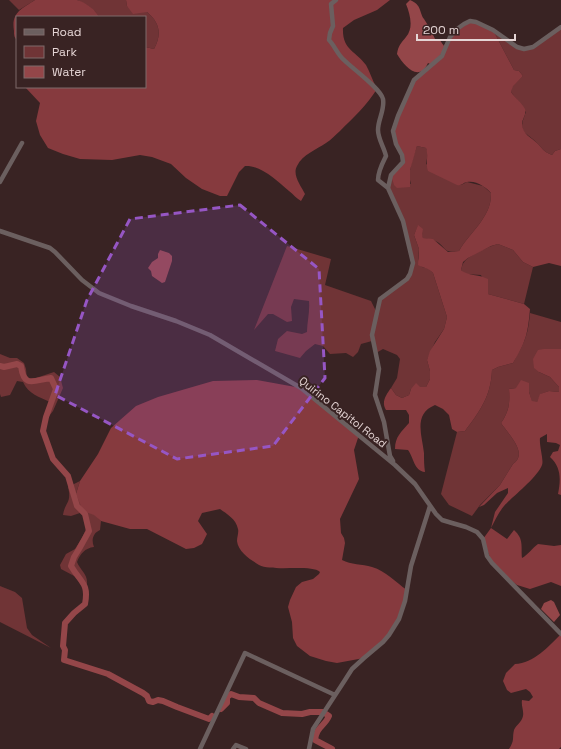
<svg xmlns="http://www.w3.org/2000/svg" width="561" height="749" font-family="'Space Grotesk',sans-serif">
	<style>
		.green { fill: #703436 }
		.forest { fill: #863a3e }
		.water { fill: #944649 }
		.lines { fill: none; stroke-linecap: round; stroke-linejoin: round }
		.river { stroke: #944649; stroke-width: 6 }
		.minor { stroke: #6b5f5f; stroke-width: 4.5 }
		.marked { fill: #9656c4; fill-opacity: 0.2; stroke: #9656c4; stroke-width: 3; stroke-dasharray: 8 5; stroke-linejoin: round }
		.labels { text-anchor: middle; stroke-width: 4; stroke-linejoin: round; paint-order: stroke }
		.street-label { font-size: 11px; fill: #e5d5d5; stroke: #392323 }
	</style>
	<rect width="100%" height="100%" fill="#392323"/>
	<path class="green" d="M9 0H35L19 10Z
		M77 0H126L127 6 139 12H147C160 23 162 34 154 49L145 47V17H99C95 9 85 4 77 0Z
		M561 27V149L555 151 552 155C544 152 543 149 537 143 525 131 517 134 526 112L511 92 512 86 523 76 519 71 514 70 493 30 517 47H533Z
		M417 146 426 148 428 153 426 164 461 185 467 182 483 186 491 193C492 217 470 232 459 251 444 252 449 252 439 243 435 240 428 239 423 238L418 226 414 235 419 249 418 259 422 267 430 269 433 273 447 317 444 329 435 342 427 360 430 371V379L426 387 411 389 409 395 402 398 396 395 391 388 397 378 400 359 397 355 383 349 376 353 372 341 361 344 358 352 353 357 346 353 330 354 323 346 315 344 306 351 300 358 275 351 278 339 287 331 302 334 307 332C307 322 310 312 309 301L294 299 291 307 292 321 287 322 273 314H268L254 330 287 246 331 259 325 285 371 301 376 311 380 299 401 284 412 268 406 231 388 188 391 175 411 184C407 172 413 158 417 146Z
		M498 244 513 250 523 262 533 267 524 304 488 294 481 275 465 274 461 270C462 267 462 264 465 261 470 255 490 246 498 244Z
		M530 313 561 322V349H544L539 372 550 377 559 387V392L549 391 541 394 537 402H532L529 392 516 388 509 389C510 404 509 411 501 423 508 434 529 453 513 464L500 485 480 505 472 516 449 505 441 494 457 432 465 431C480 411 491 396 492 370L498 367 513 363C524 343 528 337 530 313Z
		M0 354 10 358H17L24 363 26 369 27 380H30L54 372 60 377 63 388 53 411 46 420 50 411V402C40 397 28 394 23 382L17 381 10 395 1 397 0 394Z
		M80 481 76 494 101 521 100 530C93 533 91 540 94 547 85 548 80 554 77 562 80 570 88 574 87 584L81 585 76 577 61 569 60 565 66 554 75 549 82 538 86 529V519L80 513 71 516 63 515C65 502 72 503 68 487Z
		M0 586 15 592 22 598 27 628 32 635 51 648 0 622Z"/>
	<path class="forest" d="M35 0C45 0 67 0 77 0 85 2 96 10 99 17H17V40C14 37 14 35 14 31 11 13 21 9 35 0Z
		M126 0H390L377 10 354 20 343 28C342 50 356 51 366 65 370 72 373 82 377 89 367 105 353 118 340 131 335 135 331 140 326 143 316 150 303 154 297 166 292 175 301 186 305 194L301 201C296 198 294 195 289 191 277 181 261 165 245 166L239 172 227 196H220L202 189 186 178 171 164 152 157 140 155 112 160 80 159 63 154 48 148 40 135 36 121 40 103 25 87H145V47L154 49C162 34 160 23 147 12L133 14 127 6Z
		M470 21 493 30 514 70 519 71 523 76 513 86 511 92C515 98 522 103 525 109 527 114 522 119 522 124 523 135 531 137 537 143 543 149 544 152 552 155L555 151 561 149V266L549 263 533 267 523 262 513 250 498 244 491 246 468 258 463 262 461 270C468 276 478 274 488 279V294L524 304 530 309C528 333 526 342 513 363L498 367 492 370C491 396 480 411 465 431L457 432 452 429 449 415 443 409 435 405C413 414 422 435 424 453 424 459 424 466 425 472 414 471 414 458 408 450L395 449C395 437 401 432 409 423V415L406 410H386C381 402 386 395 391 388L396 395 402 398 409 395 411 389 416 383 420 387H426L430 379V371L427 360 430 351 444 329 447 317 433 273C429 268 423 268 418 265L419 249 414 235 418 225 423 229 422 234 423 238 433 239 448 252 459 251C470 232 492 217 491 193 486 187 476 180 467 182 462 183 462 186 457 185L428 171C425 162 429 157 426 148L417 146 410 170V187L397 188 394 185 391 175 403 162 393 131 414 80 426 70 450 37Z
		M544 349H561V495L558 494C561 479 561 467 550 457L553 452 558 451 560 445 556 443 547 442V434L540 438C539 446 544 460 542 465 537 478 513 496 504 506 498 513 495 521 491 528L507 539 514 530C524 539 521 546 522 558 528 555 532 548 538 544L554 546 561 545V586L551 582 530 589 517 585 498 570 492 563 483 539 491 528 495 512 508 493V488L497 493 484 505 479 507 500 485 513 464C529 453 508 434 501 423 509 411 510 404 509 389L516 388 521 380 529 383V392L532 401 537 402 540 394 549 391 559 392V387L550 377 539 372 534 368 533 359 538 350Z
		M257 380 301 388 359 435 354 450 359 479 340 519 341 533 344 538 345 543 342 560C351 565 362 564 372 567 386 571 395 582 407 590L395 628 364 658 337 663 326 661 310 656 297 646 293 638 292 622 288 607 290 600 296 587 302 582 313 579 319 574 320 572C311 564 273 572 259 565 251 560 238 552 237 541 237 537 239 532 238 529 236 519 227 514 220 509L202 513 198 521 207 534 202 544 194 548 186 549 147 529H130L101 521 94 515 83 511 76 494 80 481 98 454 111 428 136 406 158 397 213 381Z
		M561 634V747L559 749H509C515 740 512 738 514 730 516 725 522 722 523 716 524 711 521 706 522 700L529 701 533 697 530 692 526 689 511 693 507 690 503 681 506 673 515 664C534 663 548 647 561 634Z"/>
	<path class="water" d="M410 0C422 5 419 12 424 19 428 25 432 32 435 39H439L444 46H447L432 65 428 63C419 83 404 66 397 54 398 46 401 43 406 37 414 28 410 14 406 4Z
		M160 250 169 253 172 256V261L165 282 162 283 152 276 151 271 148 268 152 262 158 258V254Z
		M551 600 554 602 560 615 554 622 541 609 544 603Z"/>
	<g class="lines">
		<path class="river" d="M0 366 4 367 17 364 21 366C24 389 34 380 51 378L56 389 46 417 43 431 53 459 68 476 77 506 85 514 89 531 79 549 74 557 71 566C81 583 89 583 85 604L74 613 65 623 63 646 65 650 64 660 108 674 143 693 147 696 149 701 153 702 158 700 163 701 177 707 209 719 212 716
			M221 709 227 703V697L231 694 239 697 254 698 259 703 282 713 302 714 310 712H323
			M326 714 329 716C325 726 316 727 315 740L332 749"/>
		<path class="minor" d="M336 0 331 4 333 26 330 33 329 40C335 46 337 54 344 60 353 69 380 88 383 99 385 110 378 119 378 130 378 139 384 147 386 156 382 164 378 171 378 180L388 188 403 221 413 263 410 274 407 279 380 299 372 335 379 369 375 395 384 422 390 456 393 461
			M0 182 22 143
			M388 188 391 175 403 162 402 155 396 144 393 131 398 116 414 80 442 56 450 37 457 29 464 24 470 21 476 22 493 30 517 47 524 49 533 47 561 27
			M0 231 50 248 55 252 82 280 99 293 131 306 176 321 210 335 301 388 395 465 415 484 436 514 442 520 452 523 466 527 477 532 483 539 487 556 492 563 561 634
			M200 749 245 653 335 695
			M233 749 236 745 246 749
			M309 749 313 729 345 680 352 669 364 658 383 642 389 635 399 619 405 601 411 566 430 506"/>
	</g>
	<path class="marked" d="M240 205 319 269 325 378 273 446 177 459 55 395 87 300 130 219Z"/>
	<g class="labels">
		<g class="street-label">
			<text transform="translate(343 412) rotate(38)" y="4">Quirino Capitol Road</text>
		</g>
	</g>
	<rect x="16" y="16" width="130" height="72" fill="#392323" stroke="#7e6a6a"/>
	<rect x="24" y="29" width="20" height="6" fill="#6b5f5f" stroke="#7e6a6a"/>
	<text x="52" y="36" font-size="12" fill="#e5d5d5">Road</text>
	<rect x="24" y="46" width="20" height="12" fill="#703436" stroke="#7e6a6a"/>
	<text x="52" y="56" font-size="12" fill="#e5d5d5">Park</text>
	<rect x="24" y="66" width="20" height="12" fill="#944649" stroke="#7e6a6a"/>
	<text x="52" y="76" font-size="12" fill="#e5d5d5">Water</text>
	<path d="M417 34v6h98v-6" fill="none" stroke="#e5d5d5" stroke-width="2"/>
	<text x="423" y="34" font-size="12" fill="#e5d5d5" stroke="#392323" stroke-width="3" paint-order="stroke">200 m</text>
</svg>
